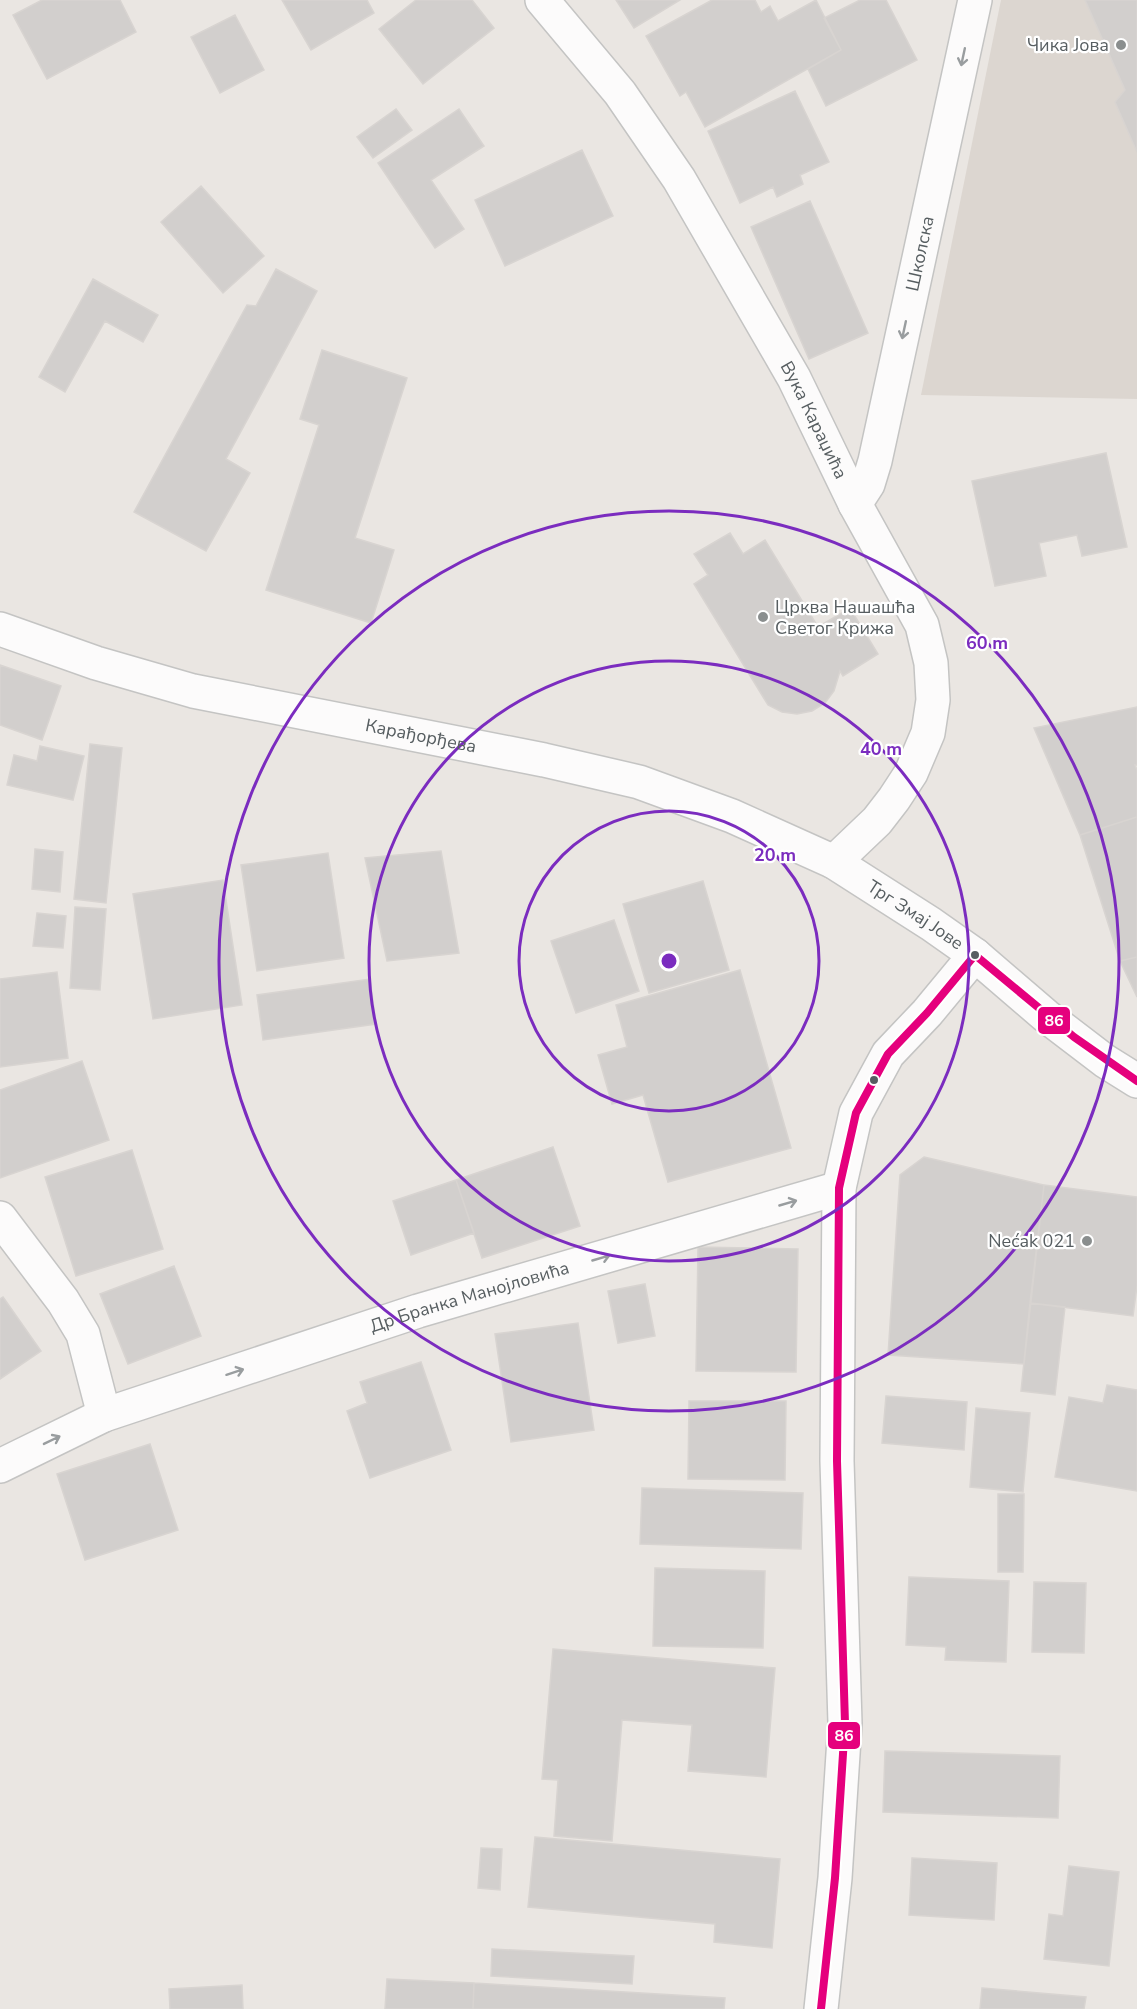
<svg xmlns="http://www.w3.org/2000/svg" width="1137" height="2009" font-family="'Nunito Sans',sans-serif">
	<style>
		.education { fill: #dcd6d0 }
		.building { fill: #d2cfcd; stroke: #d8d4d1; stroke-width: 1.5 }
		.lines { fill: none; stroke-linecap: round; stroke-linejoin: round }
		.street-casing { stroke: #c4c4c3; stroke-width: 36 }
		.secondary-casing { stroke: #c4c4c3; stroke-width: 36 }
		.street { stroke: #fcfbfb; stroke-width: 33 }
		.secondary { stroke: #fcfbfb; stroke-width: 33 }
		.bus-1-casing { stroke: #fff; stroke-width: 12 }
		.bus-1 { stroke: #e5007d; stroke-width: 8 }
		.oneway { stroke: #999d9f }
		.ring { fill: none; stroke: #7b2cbf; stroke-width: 3 }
		.poi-dot { fill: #8a8e8e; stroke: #fff; stroke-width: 2 }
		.bus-dot { fill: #575e61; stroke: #fff; stroke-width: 2 }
		.labels { text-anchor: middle; stroke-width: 4.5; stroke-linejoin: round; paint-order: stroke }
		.poi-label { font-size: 18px; fill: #575e61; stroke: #fff; text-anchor: end }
		.street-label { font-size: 18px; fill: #575e61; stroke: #fff }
		.centre { fill: #7b2cbf; stroke: #fff; stroke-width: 3 }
		.ring-label { font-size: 18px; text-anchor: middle; font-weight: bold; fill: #7b2cbf; stroke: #fff; stroke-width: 4.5; stroke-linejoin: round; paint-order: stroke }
		.line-badge { stroke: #fff; stroke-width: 2 }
		.badge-label { font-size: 16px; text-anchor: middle; font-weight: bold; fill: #fff }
	</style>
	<rect width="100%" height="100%" fill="#eae6e2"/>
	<path class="education" d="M1001 0H1137V399L921 395Z"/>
	<path class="building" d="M42 0H120L136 32 47 79 13 15Z
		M282 0H367L374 13 311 50Z
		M416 0H472L494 28 423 84 379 29Z
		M616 0H680L634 28Z
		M712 0H755L761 12 770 6 778 21 816 0 841 50 705 127 686 92 680 96 646 36Z
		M860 0H886L917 60 826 106 808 69 841 50 824 18Z
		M1085 0H1137V152L1115 102 1125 90Z
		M235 15 264 70 220 93 191 37Z
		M795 91 829 162 800 175 803 184 777 197 773 187 740 203 708 131Z
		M396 109 412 130 373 158 357 137Z
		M459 109 484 146 431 180 464 229 435 248 378 163Z
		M582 150 613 216 505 266 475 200Z
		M201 186 264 256 223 293 161 222Z
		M810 201 868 333 809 359 751 227Z
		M276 269 317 291 226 459 250 473 206 551 134 512 247 305 256 306Z
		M93 279 158 315 143 342 105 321 65 392 39 377Z
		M322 350 407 378 355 538 394 550 371 623 266 590 319 425 300 419Z
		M1106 453 1127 547 1082 556 1077 535 1039 543 1046 576 995 586 972 481Z
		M730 533 743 554 765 540 818 627 850 608 878 654 843 676 840 671 834 691 825 703 812 711 797 714 782 712 768 705 694 584 708 575 694 554Z
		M0 665 61 686 42 740 0 725Z
		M1137 707V765H1135L1137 770V817L1080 835 1034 728Z
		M90 744 122 748 106 903 74 899Z
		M40 746 84 756 73 800 7 785 14 755 37 761Z
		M1137 817V957L1120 961 1080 835Z
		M35 849 63 852 60 892 32 889Z
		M441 851 459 953 387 961 365 858Z
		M328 853 344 958 257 971 241 865Z
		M223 880 242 1005 153 1019 133 894Z
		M703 881 729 970 649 993 623 904Z
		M75 907 106 909 100 990 70 988Z
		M37 913 66 916 63 948 33 946Z
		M614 920 639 991 576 1013 551 941Z
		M1137 957V997L1120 961Z
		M740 970 791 1148 668 1182 643 1095 612 1104 598 1055 627 1047 616 1005Z
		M57 972 68 1058 0 1067V979Z
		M370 979 376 1024 263 1040 257 995Z
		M82 1061 109 1140 0 1178V1090Z
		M553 1147 580 1226 482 1258 456 1180Z
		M132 1150 163 1249 76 1276 45 1177Z
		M924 1157 1044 1185 1024 1364 888 1355 900 1175Z
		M456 1180 474 1233 411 1255 393 1201Z
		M1044 1185 1137 1197V1286L1133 1316 1030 1303Z
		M698 1247 798 1249 796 1372 696 1371Z
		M174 1266 201 1336 128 1364 100 1294Z
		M645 1284 655 1336 618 1343 608 1291Z
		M3 1297 41 1351 0 1379V1299Z
		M1030 1303 1065 1307 1055 1395 1021 1391Z
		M578 1323 594 1430 511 1442 495 1334Z
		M421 1362 451 1450 370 1478 347 1411 367 1403 360 1382Z
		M1107 1385 1137 1390V1491L1055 1477 1069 1397 1103 1403Z
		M886 1396 967 1402 964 1450 882 1443Z
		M689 1401H786L785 1480 688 1479Z
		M976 1408 1030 1413 1023 1492 970 1487Z
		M150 1444 178 1530 85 1560 57 1474Z
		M642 1488 803 1493 801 1549 640 1544Z
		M998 1494H1024L1023 1572H998Z
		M655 1568 765 1571 763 1648 653 1646Z
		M909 1577 1009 1581 1006 1662 945 1660 946 1647 906 1645Z
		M1034 1582 1086 1583 1084 1653 1032 1652Z
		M553 1649 775 1668 766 1777 688 1771 692 1725 622 1720 612 1841 554 1836 558 1780 542 1779Z
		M885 1751 1060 1756 1058 1818 883 1812Z
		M535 1837 780 1859 772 1948 714 1942 715 1924 528 1907Z
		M481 1848 502 1849 500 1890 478 1888Z
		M912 1858 997 1863 994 1920 909 1915Z
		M1069 1866 1119 1872 1109 1966 1044 1959 1049 1914 1063 1916Z
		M492 1949 634 1956 632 1984 491 1976Z
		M387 1979 474 1983 473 2009H385Z
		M474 1983 725 1998 724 2009H473Z
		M242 1985 243 2009H170L169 1989Z
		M982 1988 1086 1997 1084 2009H980Z"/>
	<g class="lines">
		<g class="street-casing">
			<g id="street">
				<path id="s1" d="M542 0 620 93 679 179 794 378 855 504 922 625 931 663 933 700 928 733 911 773 894 799 877 821 834 862"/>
				<path id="s2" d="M855 504 868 484 875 461 975 0"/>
				<path d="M0 1218 63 1301 83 1334 104 1415"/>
				<path id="s3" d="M0 1466 104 1415 418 1311 839 1188"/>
			</g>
		</g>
		<g class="secondary-casing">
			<g id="secondary">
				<path id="s4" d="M0 629 96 663 193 691 544 760 639 782 732 816 834 862 931 924 975 955 1046 1016 1105 1061 1137 1081"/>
				<path d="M821 2009 835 1878 845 1723 837 1461 839 1188 856 1113 888 1054 927 1013 975 955"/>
			</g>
		</g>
		<use href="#street" class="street"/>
		<use href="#secondary" class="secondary"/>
		<g class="bus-1-casing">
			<path id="bus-1" d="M975 955 1074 1037 1137 1081
				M821 2009 835 1878 845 1723 837 1461 839 1188 856 1113 888 1054 927 1013 975 955"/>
		</g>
		<use href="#bus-1" class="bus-1"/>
	</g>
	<defs><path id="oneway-shaft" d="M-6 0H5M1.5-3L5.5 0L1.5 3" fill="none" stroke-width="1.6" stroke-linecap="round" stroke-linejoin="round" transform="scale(1.5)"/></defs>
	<g class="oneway">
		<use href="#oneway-shaft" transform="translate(963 57) rotate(102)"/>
		<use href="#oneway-shaft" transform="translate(904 330) rotate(102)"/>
		<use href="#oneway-shaft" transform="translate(788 1203) rotate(-16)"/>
		<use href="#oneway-shaft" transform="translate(601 1258) rotate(-16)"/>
		<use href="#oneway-shaft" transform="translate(235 1372) rotate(-18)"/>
		<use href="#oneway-shaft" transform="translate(52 1440) rotate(-26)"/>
	</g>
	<g class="ring">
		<circle cx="669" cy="961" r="150"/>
		<circle cx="669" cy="961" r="300"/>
		<circle cx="669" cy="961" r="450"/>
	</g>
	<g class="poi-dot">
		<circle cx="1121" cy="45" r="6"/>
		<circle cx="763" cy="617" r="6"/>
		<circle cx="1087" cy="1241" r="6"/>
	</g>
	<g class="bus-dot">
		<circle cx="975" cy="955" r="5"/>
		<circle cx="874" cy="1080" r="5"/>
	</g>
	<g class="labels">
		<g class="poi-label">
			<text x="1109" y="51">Чика Јова</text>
			<text x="775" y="613" text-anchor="start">Црква Нашашћа<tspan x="775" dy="21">Светог Крижа</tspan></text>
			<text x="1075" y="1247">Nećak 021</text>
		</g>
		<g class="street-label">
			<text dy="6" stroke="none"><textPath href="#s2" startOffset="260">Школска</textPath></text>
			<text dy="6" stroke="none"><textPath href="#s1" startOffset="502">Вука Караџића</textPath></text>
			<text dy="6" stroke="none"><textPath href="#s4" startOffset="435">Карађорђева</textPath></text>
			<text dy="6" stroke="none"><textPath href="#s4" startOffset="966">Трг Змај Јове</textPath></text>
			<text dy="6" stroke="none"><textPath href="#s3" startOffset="500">Др Бранка Манојловића</textPath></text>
		</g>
	</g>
	<circle cx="669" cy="961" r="9" class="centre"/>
	<g class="ring-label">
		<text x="987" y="649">60 m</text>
		<text x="881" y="755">40 m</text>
		<text x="775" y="861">20 m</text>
	</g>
	<g class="line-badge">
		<rect x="1037" y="1006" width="34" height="29" rx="6" fill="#e5007d"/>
		<rect x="827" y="1721" width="34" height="29" rx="6" fill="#e5007d"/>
	</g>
	<g class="badge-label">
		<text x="1054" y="1026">86</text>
		<text x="844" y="1741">86</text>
	</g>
</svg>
